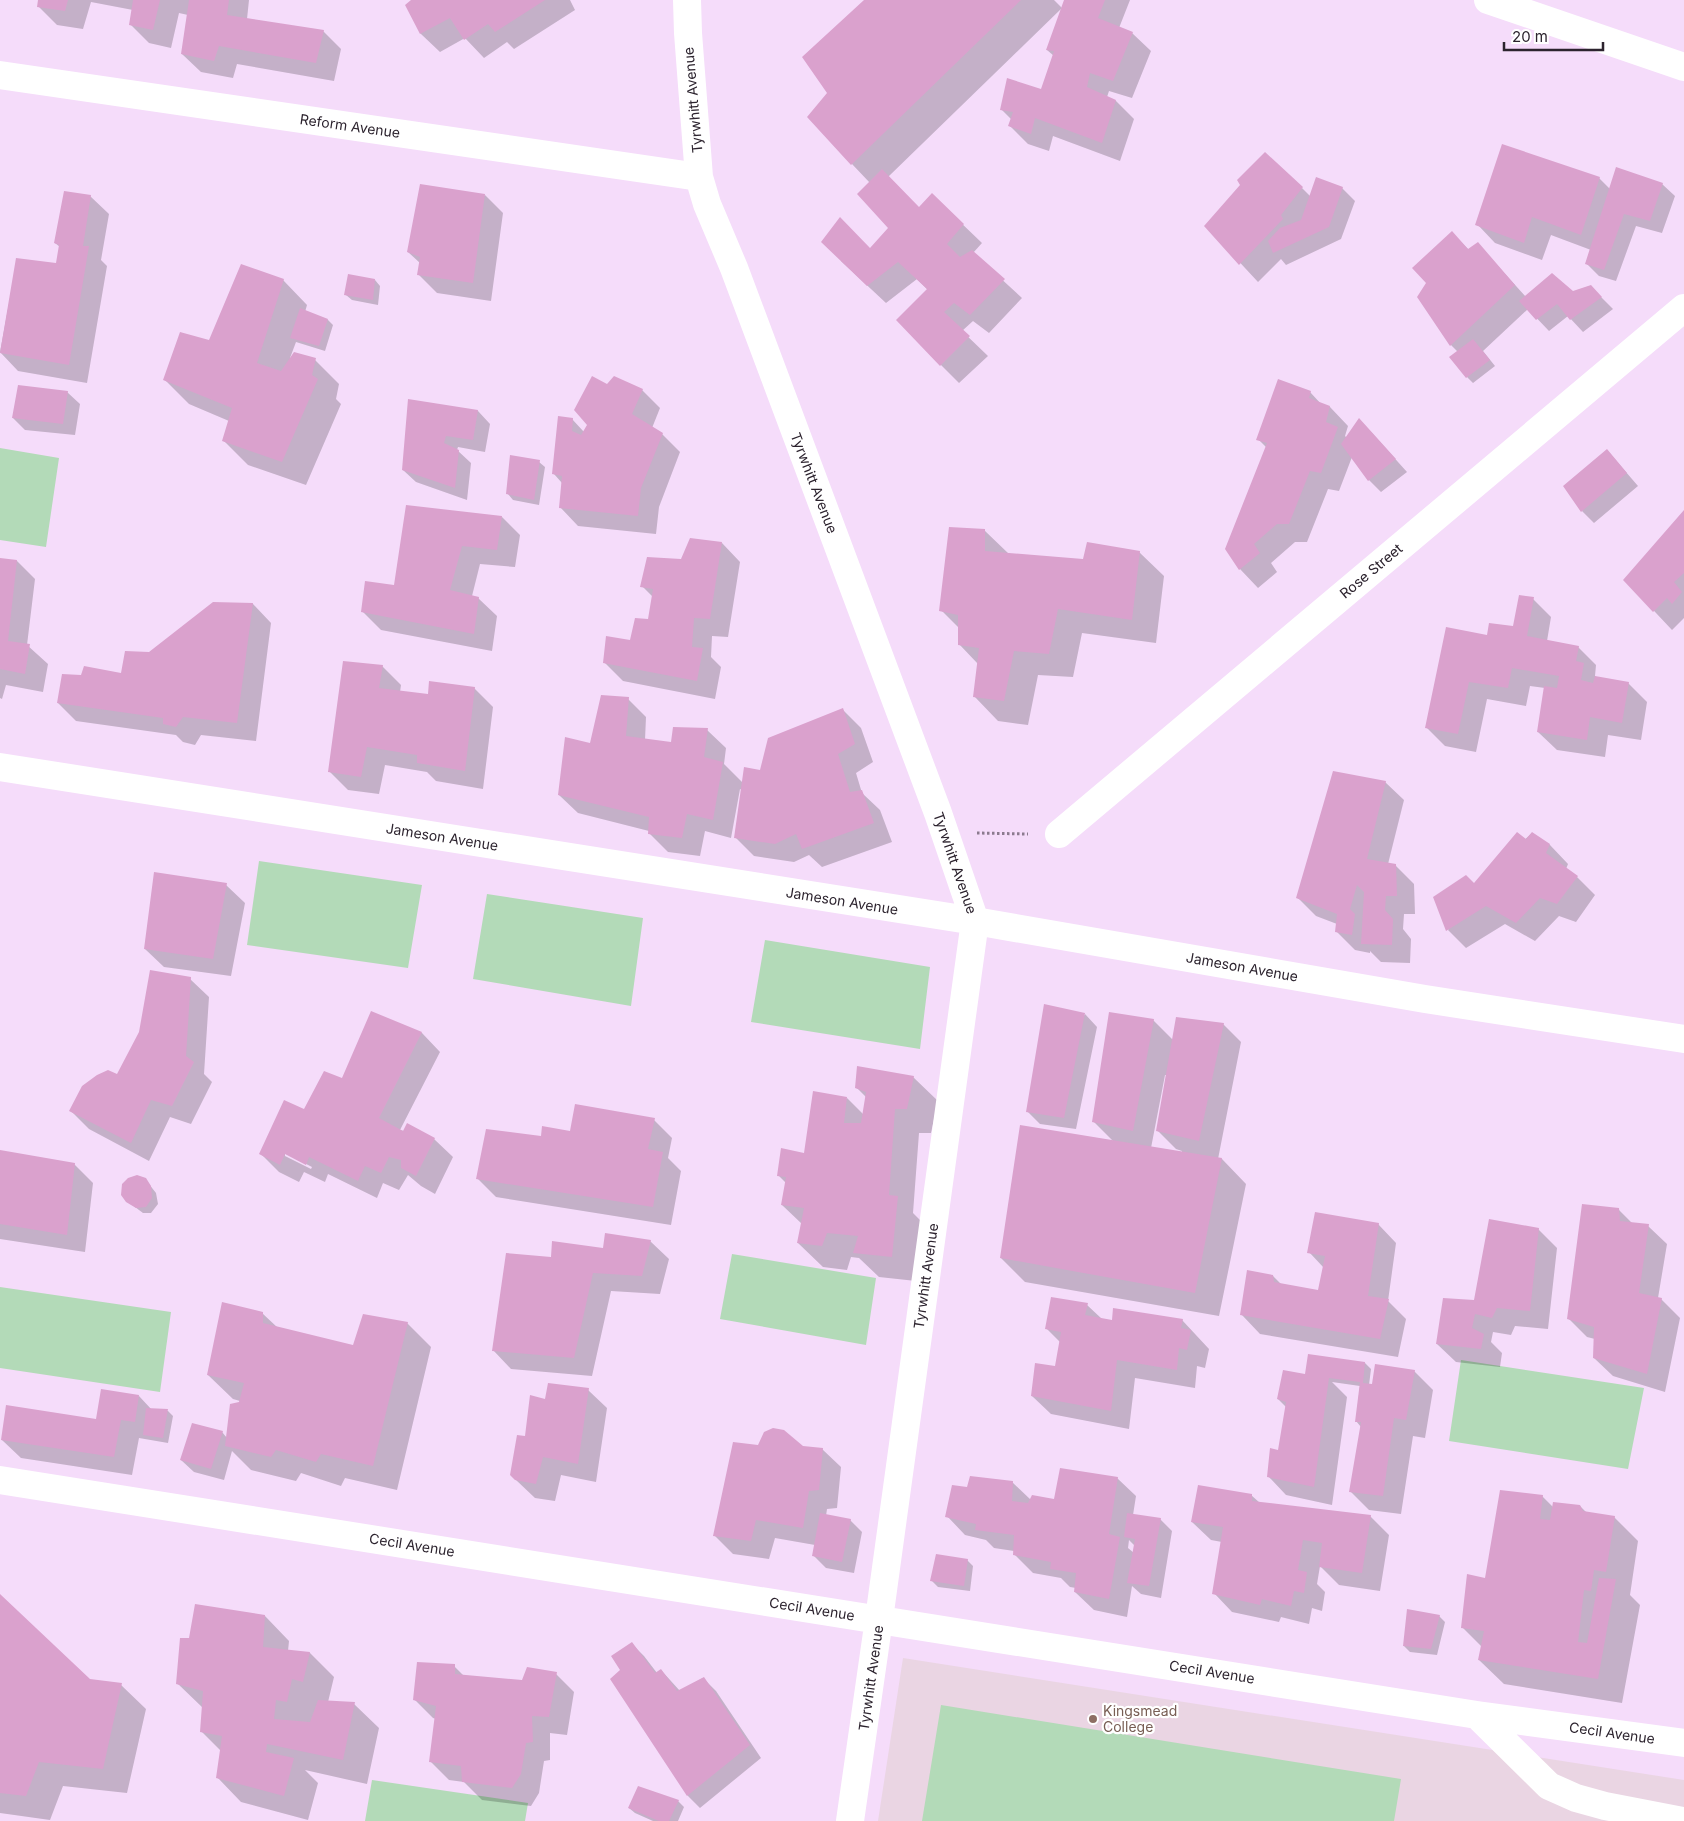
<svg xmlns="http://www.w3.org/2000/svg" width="1684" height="1821" font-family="Inter,sans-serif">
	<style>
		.education { fill: #ead5e3 }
		.green { fill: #b3dab8 }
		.shadow { fill: #0003; fill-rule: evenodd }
		.building { fill: #daa1cd }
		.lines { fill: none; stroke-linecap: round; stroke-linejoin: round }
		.path { stroke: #8b7a8e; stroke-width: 3; stroke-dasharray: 2.5 2.5; stroke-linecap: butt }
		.minor { stroke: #fff; stroke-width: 28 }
		.education-dot { fill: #8d6e63; stroke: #fff; stroke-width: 2 }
		.labels { text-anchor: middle; stroke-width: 4.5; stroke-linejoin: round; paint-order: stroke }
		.street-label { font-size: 14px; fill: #2c232e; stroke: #fff }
		.education-label { font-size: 14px; fill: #785e54; stroke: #fff; text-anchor: start }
	</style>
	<rect width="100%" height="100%" fill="#f5dcfa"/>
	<path class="education" d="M903 1658 1684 1780V1821H878Z"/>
	<path class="green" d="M0 448 59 458 46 547 0 540Z
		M259 861 422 885 408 968 247 945Z
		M487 894 643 918 631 1006 473 979Z
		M765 940 930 967 920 1049 751 1022Z
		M732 1254 876 1278 866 1345 720 1319Z
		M0 1287 171 1312 160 1392 0 1368Z
		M1461 1360 1644 1388 1628 1469 1449 1441Z
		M941 1705 1401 1779 1394 1821H922Z
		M372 1780 528 1803 525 1821H365Z"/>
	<path class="shadow" d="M39 0H249L247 19 323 31 341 49 334 81 237 64 233 78 201 72 182 54 188 15 179 13 171 48 149 43 130 24 133 10 91 2 83 29 57 25 38 6Z
		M413 0H570L575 10 514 49 507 42 484 58 465 38 440 52 421 34 407 5Z
		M866 0H1054L1062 8 888 177 919 209 932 195 982 243 973 253 1022 298 989 333 973 321 962 331 988 356 959 383 941 365 928 290 917 279 886 303 841 261 871 249 889 228 870 183 852 164 829 93Z
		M1065 0H1130L1119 28 1132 33 1151 51 1132 98 1109 91 1107 97 1116 101 1134 119 1120 161 1053 136 1049 151 1028 144 1010 126 1012 120 1001 109 1042 90 1054 56 1047 50Z
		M1599 178 1610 189 1662 184 1675 196 1662 233 1636 226 1616 281 1599 276 1587 264 1591 250 1551 235 1542 260 1495 243 1477 224Z
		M1302 188 1310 196 1342 188 1355 201 1341 239 1286 265 1281 259 1258 282 1206 226Z
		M485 195 503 213 491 301 437 293 418 274 420 263 408 252Z
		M90 196 109 214 101 260 107 266 87 383 18 371 0 352 17 260 57 265 60 247 55 243Z
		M1452 233 1469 250 1478 244 1526 297 1573 292 1590 286 1613 309 1583 332 1568 316 1549 331 1528 309 1483 351 1495 366 1473 383 1467 377 1458 352 1451 345 1418 297 1428 283Z
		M283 280 307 305 305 312 328 320 333 325 325 351 296 342 290 358 315 360 339 384 336 399 341 404 306 485 248 465 224 441 229 421 189 404 165 380Z
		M375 280 380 286 378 305 352 300 346 295Z
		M608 386 642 390 660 408 652 428 662 434 680 452 659 507 656 534 578 526 560 507 562 483 554 474 572 419 584 432Z
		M67 392 80 404 75 435 25 430 13 418Z
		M1310 392 1322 405 1330 407 1348 426 1345 436 1347 438 1371 432 1407 472 1381 492 1369 480 1352 457 1339 491 1328 489 1307 542H1295L1271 563 1277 572 1258 588 1240 569 1226 549 1267 448 1258 439Z
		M409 400 478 411 490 424 485 452 458 447 457 450 471 463 467 500 416 482 403 470Z
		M1607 450 1638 486 1594 523 1582 511Z
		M539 462 545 467 539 505 513 500 508 494Z
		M1684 512V618L1672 630 1625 580Z
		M502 517 520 535 515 567 480 564 472 596 478 598 497 616 492 651 381 630 363 612 395 587Z
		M984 530 1009 554 1084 561 1139 552 1164 576 1156 643 1082 633 1073 677 1038 675 1028 725 998 721 974 696 978 664 959 644V628L941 610Z
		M722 543 740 562 728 637 712 636 711 657 721 667 715 699 623 681 605 663 631 642 649 620 653 597 642 586 682 560Z
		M0 559 17 561 35 579 27 645 48 664 43 692 6 685 2 699 0 698Z
		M1533 599 1551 617 1547 641 1578 647 1596 665 1595 676 1597 678 1628 683 1647 702 1641 740 1608 735 1605 757 1557 750 1538 732 1545 688 1530 686 1526 706 1487 699 1476 752 1445 746 1427 728 1488 636 1514 627Z
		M213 603 253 604 271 623 256 741 201 735 195 745 183 742 176 735 76 721 58 703 82 676 122 674Z
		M382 666 401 685 400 692 429 696 474 688 493 707 483 789 436 781 427 772 385 765 379 794 348 790 329 771Z
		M628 699 646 717 645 740 672 744 707 730 726 748 724 764 743 783 761 772 842 709 861 728 873 762 856 773 862 793 880 810 892 842 822 867 809 855 794 862 754 856 735 837 742 790 740 789 731 838 705 831 700 856 668 852 649 833V831L578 813 559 795 591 744Z
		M1385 782 1404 800 1388 864 1395 865 1414 884 1415 914H1404L1403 929 1411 939 1410 963 1381 962 1370 951V953L1355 950 1336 931 1337 924 1316 916 1297 897Z
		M1532 833 1550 845 1568 864 1566 869 1577 877 1595 895 1576 922 1559 916 1535 941 1505 924 1466 948 1448 930 1474 885Z
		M226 885 245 903 231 976 164 967 145 949Z
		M190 979 209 997 204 1074 212 1082 191 1124 170 1117 149 1161 89 1129 71 1111 118 1076Z
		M372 1013 422 1033 440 1052 400 1130 434 1139 453 1157 435 1194 421 1186 408 1175 399 1190 383 1183 377 1198 328 1174 325 1182 304 1172 299 1182 279 1172 260 1153 305 1111 343 1080ZM285 1153 312 1167 311 1169 285 1156Z
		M1085 1014 1097 1027 1076 1129 1040 1124 1027 1111Z
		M1153 1020 1173 1040 1223 1024 1241 1042 1218 1159H1222L1246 1184 1219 1316 1025 1282 1001 1258 1113 1141 1093 1121ZM1165 1075H1167L1158 1131 1176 1149 1182 1151V1153L1151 1148Z
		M913 1077 938 1101 931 1133H919L913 1213 922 1222 916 1281 879 1277 859 1258 851 1257 847 1270 823 1267 798 1243 802 1224 782 1205 786 1183 778 1175 805 1154 847 1098 864 1115 867 1098 856 1087Z
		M654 1120 672 1138 668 1158 681 1171 671 1225 496 1197 478 1179 542 1138Z
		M0 1152 74 1164 93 1183 85 1252 0 1239Z
		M145 1179 156 1193 158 1204 151 1213H143L127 1201Z
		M1619 1210 1632 1223 1648 1226 1667 1244 1658 1298 1661 1299 1680 1318 1665 1392 1613 1376 1594 1358 1595 1339 1587 1337 1568 1318Z
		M1378 1224 1396 1243 1388 1301 1406 1319 1398 1357 1260 1334 1242 1315 1273 1276 1282 1285 1319 1292 1324 1268 1309 1252Z
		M1538 1229 1557 1248 1548 1329 1515 1326 1511 1335 1493 1332 1491 1342 1502 1353 1500 1367 1456 1362 1437 1344Z
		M650 1241 669 1259 660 1294 611 1291 592 1376 511 1369 493 1350 552 1258Z
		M1087 1305 1102 1319 1113 1321 1182 1320 1209 1349 1205 1368 1197 1366 1195 1388 1135 1378 1129 1429 1051 1414 1032 1396 1056 1367 1061 1343 1046 1328Z
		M262 1313 278 1328 353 1346 407 1323 431 1347 397 1490 345 1478 341 1486 301 1473 296 1481 251 1470 232 1451 224 1480 194 1472 181 1460 222 1432 227 1438 240 1401 233 1399 208 1375Z
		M1365 1363 1371 1369 1369 1385 1414 1371 1433 1390 1425 1438 1413 1436 1401 1514 1369 1510 1351 1492 1361 1427 1356 1421 1360 1386 1332 1382 1347 1397 1332 1505 1286 1495 1268 1476 1279 1451 1286 1407 1278 1399 1306 1375Z
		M588 1390 607 1408 596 1482 561 1475 555 1501 535 1498 516 1480 526 1437 546 1400Z
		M139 1396 152 1410 168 1411 173 1416 168 1443 139 1438 132 1475 21 1458 2 1440 97 1421Z
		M759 1446 822 1449 841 1467 837 1508 827 1509 826 1516 850 1520 862 1532 854 1573 826 1568 813 1555 815 1545 775 1538 769 1559 733 1554 715 1536Z
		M1117 1478 1136 1496 1133 1515 1160 1519 1172 1531 1161 1598 1141 1594 1132 1586 1127 1617 1094 1610 1075 1592 1076 1588 1070 1587 1061 1578 1033 1573 1014 1554V1551L994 1548 986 1540 965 1535 947 1516 968 1489 1012 1482 1031 1500H1056ZM1129 1540 1135 1546 1134 1553 1128 1548Z
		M1251 1495 1260 1503 1370 1516 1389 1535 1380 1591 1339 1585 1320 1566 1317 1584 1325 1592 1322 1611 1312 1608 1309 1624 1281 1617 1279 1622 1232 1612 1214 1593 1222 1542 1211 1540 1192 1522Z
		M1542 1496 1553 1507 1580 1506 1587 1513 1614 1517 1638 1541 1630 1595 1640 1605 1622 1703 1504 1684 1479 1660 1482 1647 1463 1628 1486 1579Z
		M967 1560 973 1566 970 1591 938 1587 932 1581Z
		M0 1595 89 1680 121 1685 146 1709 127 1793 63 1786 50 1820 0 1813Z
		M265 1616 289 1641 288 1651 310 1653 334 1677 328 1702 354 1704 379 1728 367 1784 305 1770 318 1783 308 1820 241 1802 217 1777 221 1751 202 1732 203 1708 177 1683 190 1639Z
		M1439 1616 1445 1622 1437 1655 1410 1652 1404 1646Z
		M632 1644 644 1656 657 1673 661 1670 680 1691 703 1678 716 1691 761 1758 700 1808 688 1796Z
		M454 1666 465 1677 523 1682 556 1674 574 1692 567 1735 550 1733V1760L544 1761 539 1793 531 1806 482 1800 464 1782 449 1780 430 1761 436 1719 433 1718 414 1699Z
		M678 1801 684 1807 678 1821H653L635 1813 629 1808Z"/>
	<path class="building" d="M38 0H68L65 11 37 7Z
		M133 0H160L153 30 129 25Z
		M189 0H229L227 15 324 30 316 63 219 46 214 61 181 54Z
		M411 0H545L495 32 488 24 464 40 450 18 420 34 405 5Z
		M864 0H1021L851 165 807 117 827 93 802 57Z
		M1064 0H1105L1098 18 1133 32 1113 81 1090 73 1087 87 1116 100 1102 143 1035 118 1031 134 1008 126 1013 112 1000 110 1007 78 1041 89 1054 51 1046 50Z
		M1502 144 1600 177 1581 235 1532 217 1524 243 1475 225Z
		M1265 152 1303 187 1281 215 1283 219 1239 265 1204 226 1240 185 1237 180Z
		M1616 167 1663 183 1650 221 1624 214 1604 270 1585 264Z
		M882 169 919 207 932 193 964 224 947 244 960 257 972 250 1005 279 970 315 954 303 944 312 970 336 940 366 896 320 927 289 898 262 867 286 821 242 840 217 870 248 888 228 857 194Z
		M1316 177 1343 187 1329 227 1273 253 1268 241 1280 228 1301 220Z
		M420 184 485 194 473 283 417 275 420 257 407 252Z
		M64 191 91 195 83 246H89L69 365 0 353 16 258 56 263 59 245 54 243Z
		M1452 231 1468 249 1478 242 1515 285 1450 346 1417 297 1426 283 1412 268Z
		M241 264 284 279 257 363 281 371 294 352 316 358 312 375 318 379 282 462 222 441 232 408 163 380 180 332 209 340Z
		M1552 273 1573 291 1591 285 1602 297 1570 320 1557 304 1536 320 1519 301Z
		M348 274 375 279 373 300 344 295Z
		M300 308 328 319 319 346 290 338Z
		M1473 339 1490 360 1466 378 1449 357Z
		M592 376 607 384 614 376 643 389 632 414 663 433 641 488 638 516 559 508 562 476 552 474 558 416 573 418 572 431 581 435 587 425 574 410Z
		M1278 379 1311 391 1309 398 1330 406 1326 422 1338 427 1321 473 1310 471 1289 524H1277L1254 544 1260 553 1239 570 1225 549 1267 443 1256 440Z
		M18 385 68 391 63 424 12 418Z
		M408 399 478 410 473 440 446 436 444 443 459 450 455 488 402 470Z
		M1359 418 1396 459 1368 481 1341 444Z
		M1607 449 1627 473 1581 512 1563 486Z
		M510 455 540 460 534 500 506 494Z
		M406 505 502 516 497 550 462 546 450 590 479 597 474 634 361 612 365 581 394 585Z
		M1684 510V573L1674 582 1682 592 1672 604 1667 598 1653 612 1623 580Z
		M949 527 985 529V551L1083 559 1087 542 1140 551 1132 620 1058 609 1049 654 1014 651 1004 701 973 697 979 648 958 645V615L939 611Z
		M690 538 722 542 710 619 694 618 692 647 703 648 697 681 603 663 606 636 630 640 635 618 648 619 653 589 640 587 647 557 681 559Z
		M0 558 17 560 8 641 30 644 25 674 0 669Z
		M1519 595 1534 597 1527 636 1579 646 1576 661 1584 663 1581 680 1593 683 1595 676 1629 682 1622 723 1590 717 1587 740 1537 732 1544 686 1557 688 1559 676 1512 668 1508 688 1469 682 1458 734 1425 728 1446 627 1487 635 1489 623 1513 626Z
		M213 602 253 603 237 723 183 717 176 727 163 724V718L57 703 62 674 81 675 84 666 121 673 125 651 149 652Z
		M343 661 383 665 379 688 428 694 429 681 475 687 465 771 417 763V755L367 747 361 777 328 772Z
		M601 695 629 697 626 736 671 742 673 727 708 728 704 757 723 762 713 820 687 814 682 838 648 834 649 817 558 795 565 737 590 743Z
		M843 708 855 744 838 754 850 792 862 790 874 823 802 849 796 834 775 844 734 838 744 767 760 770 768 738Z
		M1333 771 1386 781 1367 859 1396 864 1397 896H1386L1385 910 1393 919 1392 945 1361 944 1364 892 1357 885 1350 909 1355 914 1352 935 1335 932 1337 914 1296 898Z
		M1517 832 1526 839 1532 832 1550 844 1546 853 1578 876 1557 904 1540 898 1516 923 1486 906 1446 931 1433 897 1466 875 1474 883Z
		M154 872 227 883 213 959 144 949Z
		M150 970 191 977 186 1056 194 1062 172 1106 151 1100 131 1143 69 1111 82 1086 97 1075 108 1070 117 1074 139 1032Z
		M1044 1004 1085 1013 1064 1118 1026 1112Z
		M371 1011 422 1032 379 1118 403 1131 407 1123 435 1138 416 1176 401 1168V1160L389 1157 381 1173 365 1166 358 1181 309 1157 306 1165 285 1154 280 1165 259 1154 284 1100 304 1109 324 1071 342 1078Z
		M1109 1012 1154 1019 1133 1131 1092 1122Z
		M1176 1017 1224 1023 1199 1141 1156 1131Z
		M857 1066 914 1076 907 1109H895L889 1195 898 1196 892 1257 853 1253 858 1236 827 1233 822 1246 797 1243 804 1208 781 1205 786 1177 777 1176 781 1148 804 1153 813 1091 847 1097 844 1123H861L866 1092 855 1088Z
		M575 1104 655 1118 648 1149 663 1152 653 1207 476 1179 486 1129 541 1136 542 1126 570 1131Z
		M1020 1125 1222 1158 1195 1293 1000 1258Z
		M0 1150 75 1163 67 1235 0 1224Z
		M137 1175 146 1178 151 1186 152 1198 146 1207 136 1208 126 1202 121 1195 122 1184 128 1178Z
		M1582 1204 1619 1208 1620 1221 1649 1224 1639 1293 1662 1298 1647 1374 1593 1358 1594 1327 1567 1319Z
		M1315 1212 1379 1223 1368 1296 1389 1299 1380 1339 1240 1315 1247 1270 1273 1275 1274 1282 1318 1290 1325 1256 1307 1253Z
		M1489 1219 1539 1228 1530 1311 1497 1308 1492 1318 1475 1314 1472 1328 1484 1334 1481 1349 1436 1344 1443 1298 1474 1300Z
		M605 1233 651 1240 642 1276 593 1273 574 1358 492 1351 506 1253 551 1257 552 1241 603 1248Z
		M1051 1297 1088 1303 1085 1315 1112 1320 1113 1308 1183 1319 1181 1328 1191 1330 1187 1350 1179 1348 1177 1370 1117 1360 1111 1411 1031 1396 1035 1363 1055 1366 1061 1332 1045 1329Z
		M222 1302 263 1312V1323L353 1345 363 1314 408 1322 373 1466 321 1454 316 1462 276 1450 271 1457 225 1446 230 1404 239 1402 244 1383 207 1375Z
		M1308 1354 1365 1362 1363 1383 1372 1384 1375 1364 1415 1370 1406 1420 1394 1418 1383 1496 1349 1492 1361 1422H1355L1360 1382 1329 1378 1314 1487 1267 1477 1270 1448 1278 1450 1286 1402 1277 1399 1283 1370 1305 1374Z
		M548 1383 589 1388 578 1464 543 1457 536 1484 515 1480 510 1475 517 1435 525 1436 530 1395 545 1399Z
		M101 1389 139 1395 135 1422 121 1420 114 1457 1 1440 6 1405 96 1419Z
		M146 1408 168 1409 163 1438 143 1435Z
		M192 1423 223 1431 211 1469 180 1460Z
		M773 1428 784 1430 803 1446 823 1448 819 1490 809 1491 803 1528 756 1520 751 1541 713 1536 733 1442 758 1445 764 1432Z
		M1060 1468 1118 1477 1109 1534 1120 1537 1109 1599 1074 1592 1076 1573 1050 1569 1051 1562 1013 1555 1014 1535 975 1530 976 1524 945 1517 952 1485 967 1487 970 1476 1013 1481 1012 1501 1028 1503 1032 1495 1054 1499Z
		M1198 1485 1252 1494V1501L1371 1515 1362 1573 1319 1567 1322 1543 1303 1540 1298 1570 1307 1572 1304 1593 1294 1591 1291 1606 1262 1599 1260 1605 1212 1594 1223 1527 1191 1522Z
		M1500 1490 1543 1495 1540 1519 1550 1520 1553 1502 1580 1505 1583 1511 1615 1516 1606 1572 1594 1570 1591 1591 1584 1590 1578 1642 1587 1643 1599 1578 1616 1579 1598 1679 1478 1660 1484 1631 1461 1628 1467 1574 1485 1578Z
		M820 1513 851 1519 842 1562 812 1556Z
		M1127 1513 1161 1518 1149 1586 1127 1583 1135 1539 1124 1537Z
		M936 1554 968 1559 964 1586 930 1581Z
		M0 1594 90 1679 122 1683 103 1769 39 1762 26 1796 0 1793Z
		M195 1604 265 1615 263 1647 310 1652 303 1682 292 1679 287 1702 276 1700 274 1719 310 1722 318 1700 355 1702 343 1760 267 1744 266 1752 294 1758 284 1796 216 1778 222 1736 200 1732 203 1691 176 1684 180 1638H189Z
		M1407 1609 1440 1615 1431 1649 1403 1646Z
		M632 1642 655 1673 661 1669 677 1691 704 1677 750 1745 687 1796 610 1679 620 1670 611 1656Z
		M417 1662 455 1664V1674L522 1680 527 1667 557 1672 549 1717 532 1716 533 1742 526 1743 521 1774 512 1788 462 1782 461 1766 429 1762 436 1706 413 1700Z
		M638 1786 679 1800 669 1821H659L628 1808Z"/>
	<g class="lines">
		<path class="path" d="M977 833 1028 834"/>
		<path class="minor" d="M687 0 688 33 699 177 707 204 734 268 938 813 975 921 879 1619 850 1821
			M1488 0 1684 67
			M0 75 699 177
			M0 767 975 921 1425 999 1684 1039
			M1059 834 1684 308
			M0 1480 1477 1715 1684 1743
			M1477 1715 1549 1786 1576 1798 1605 1806 1683 1821"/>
	</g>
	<circle class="education-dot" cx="1093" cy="1719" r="5"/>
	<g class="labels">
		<g class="street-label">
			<text transform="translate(693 100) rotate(-95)" y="5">Tyrwhitt Avenue</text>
			<text transform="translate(350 126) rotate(8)" y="5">Reform Avenue</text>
			<text transform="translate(814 483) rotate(69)" y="5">Tyrwhitt Avenue</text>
			<text transform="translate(1371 571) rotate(-40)" y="5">Rose Street</text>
			<text transform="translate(442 837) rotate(9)" y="5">Jameson Avenue</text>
			<text transform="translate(955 863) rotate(71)" y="5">Tyrwhitt Avenue</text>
			<text transform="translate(842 901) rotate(9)" y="5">Jameson Avenue</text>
			<text transform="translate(1242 967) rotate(10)" y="5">Jameson Avenue</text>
			<text transform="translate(926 1276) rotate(-82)" y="5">Tyrwhitt Avenue</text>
			<text transform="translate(412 1545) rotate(9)" y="5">Cecil Avenue</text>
			<text transform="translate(812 1609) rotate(9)" y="5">Cecil Avenue</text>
			<text transform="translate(1212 1672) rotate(9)" y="5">Cecil Avenue</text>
			<text transform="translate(871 1678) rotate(-82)" y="5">Tyrwhitt Avenue</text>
			<text transform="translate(1612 1733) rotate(8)" y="5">Cecil Avenue</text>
		</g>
		<g class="education-label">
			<text x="1103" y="1716">Kingsmead<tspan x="1103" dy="16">College</tspan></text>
		</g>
	</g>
	<path d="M1504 42v8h99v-8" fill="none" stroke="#2c232e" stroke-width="2.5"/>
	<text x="1512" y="42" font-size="15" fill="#2c232e" stroke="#ffffff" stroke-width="4" paint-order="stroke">20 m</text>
</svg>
